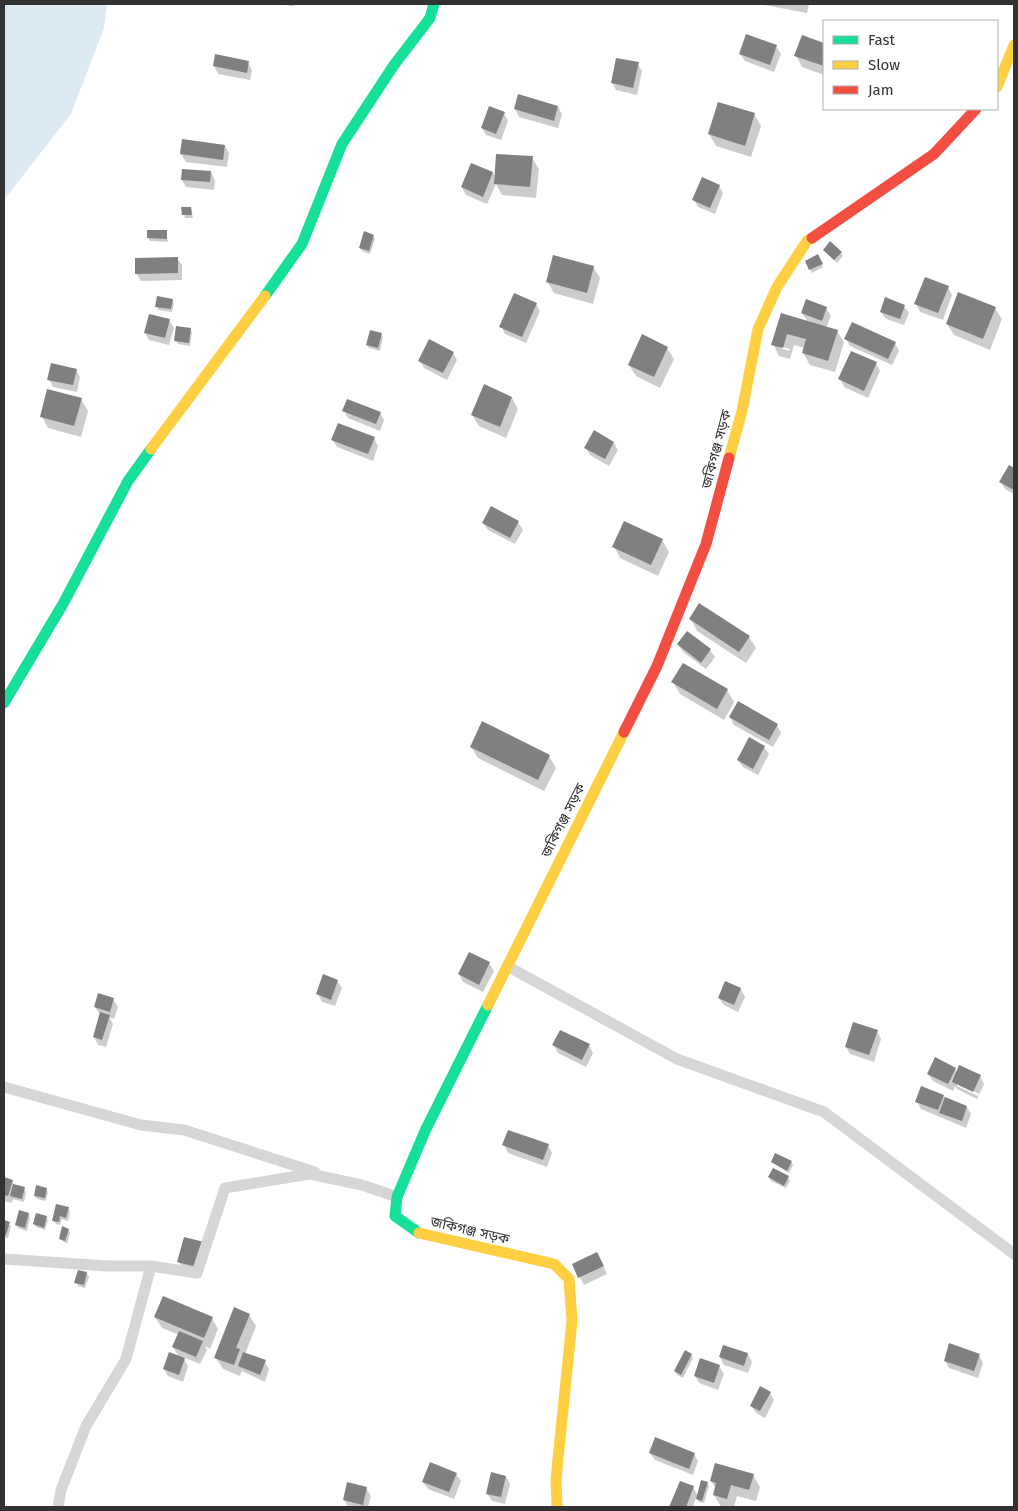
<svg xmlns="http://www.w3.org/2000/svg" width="1018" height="1511" font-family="'Fira Sans','Noto Sans Bengali',sans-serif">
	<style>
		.water { fill: #dcebf3 }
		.shadow { fill: #0003; fill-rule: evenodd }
		.building { fill: #808080 }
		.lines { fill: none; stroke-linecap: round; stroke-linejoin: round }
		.street { stroke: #d6d6d6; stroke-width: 11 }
		.fast { stroke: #16e098; stroke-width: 11 }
		.slow { stroke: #ffcf43; stroke-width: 11 }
		.jam { stroke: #f24e42; stroke-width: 11 }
		.labels { text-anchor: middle; stroke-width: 5; stroke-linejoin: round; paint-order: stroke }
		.street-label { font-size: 14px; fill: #323232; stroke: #fff }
	</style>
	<rect width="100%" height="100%" fill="#fff"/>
	<path class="water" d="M4 4H107L104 28 71 114 4 200Z"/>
	<path class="shadow" d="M274 4H294V6Z
		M760 4H809L807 13Z
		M802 36 824 44V75L802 67 796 55Z
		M776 46 781 54 774 72 745 61 740 54Z
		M248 63 252 70 250 80 218 74 214 66Z
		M638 64 642 71 637 95 616 90 612 83Z
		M558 107 562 114 558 128 519 117 515 109Z
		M504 113 508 121 501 140 486 135 482 128Z
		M754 114 761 126 751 157 716 146 709 134Z
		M225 146 229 153 227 167 186 162 181 154Z
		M532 158 539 169 536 198 502 195 496 184 487 204 466 195 462 187 472 164 493 173 496 178Z
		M211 172 215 180 214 190 186 187 182 180Z
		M719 186 723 193 715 214 698 207 694 200Z
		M191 208 193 218H185L183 209Z
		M166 231 168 242 150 241 148 238Z
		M373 236 375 239 370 254 362 251 360 248Z
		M824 250 841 253 843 256 837 263Z
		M817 256 823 267 812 273 806 262Z
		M177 258 182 265V280L141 281 136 273Z
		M593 267 600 278 593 304 554 293 547 281Z
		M948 287 952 295 943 320 920 312 916 304Z
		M172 300 174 304 172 312 158 310 157 306Z
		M536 304 540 311 526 343 505 334 501 326Z
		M904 306 909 313 904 325 886 319 881 312Z
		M826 308 831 316 826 328 837 331 844 342 835 372 810 365 803 353 805 348 794 345 790 359 779 356 773 344 782 314 808 322 802 313ZM780 346 790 349 789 351 780 348Z
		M995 308 1002 319 990 350 954 335 947 324Z
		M169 320 174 328 169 345 149 340 145 333Z
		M190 329 192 332 190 346 178 344 176 341Z
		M381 334 383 337 380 351 369 348 367 345Z
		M846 339 895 343 899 351 892 365 850 346Z
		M667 348 674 359 660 388 636 376 629 365Z
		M453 353 457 360 447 380 424 368 420 361Z
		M876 363 880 371 868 398 844 387 840 379Z
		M76 370 80 377 77 392 53 387 49 379Z
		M512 398 518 409 506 438 479 426 472 415Z
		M81 399 88 411 81 437 48 428 42 417Z
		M344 411 380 413 384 420 380 431 348 418Z
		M374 438 378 446 373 461 337 447 332 439Z
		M614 443 618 450 609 466 590 455 586 448Z
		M1009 467 1014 469V494L1005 489 1001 482Z
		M518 522 523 530 515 544 488 530 483 523Z
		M662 540 669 552 658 576 620 558 614 546Z
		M691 619 749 637 756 648 746 663 697 631Z
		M687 633 710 650 715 657 706 669 683 652 678 645Z
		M683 665 727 690 734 702 724 720 680 694 673 682Z
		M730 717 777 725 781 733 773 747 734 725Z
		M471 747 549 756 556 768 544 791 478 758Z
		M764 747 769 754 758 775 743 767 738 760Z
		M489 963 494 971 483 992 463 982 459 974Z
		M337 981 342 988 335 1006 322 1002 318 994Z
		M741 989 745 997 738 1012 724 1005 719 998Z
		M113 999 118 1007 114 1019 109 1017 113 1024 106 1047 98 1045 94 1037 100 1014 95 1007Z
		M877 1031 881 1039 874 1062 850 1054 846 1047Z
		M554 1045H589L593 1053 586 1067 558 1053Z
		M955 1069 957 1072 980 1076 984 1084 977 1099 957 1089 955 1086 953 1091 933 1081 928 1074ZM957 1083 979 1094 978 1096 957 1086Z
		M943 1096 967 1107 971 1114 966 1128 921 1109 917 1102Z
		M504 1145H548L552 1153 547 1167 508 1153Z
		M772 1162H791L793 1165 789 1173Z
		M773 1170 788 1177 790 1181 786 1188 771 1181 769 1177Z
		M4 1178 12 1181 15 1186 24 1188 26 1192 24 1202 13 1199 12 1203 4 1201Z
		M46 1189 48 1192 46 1201 37 1199 35 1196Z
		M68 1208 70 1212 68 1221 62 1219 60 1225 56 1224 54 1221Z
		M29 1214 30 1218 27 1231 18 1228 16 1225Z
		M46 1217 48 1220 45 1230 36 1227 34 1224Z
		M4 1221 11 1226 8 1238 4 1237Z
		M68 1230 70 1233 67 1244 60 1239Z
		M207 1251 201 1274 183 1269 179 1262Z
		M601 1261 607 1274 584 1285 573 1265Z
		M79 1271 87 1273 89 1277 85 1288 78 1286 76 1282Z
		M249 1315 256 1326 245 1354 265 1362 269 1369 265 1382 242 1371 240 1376 223 1369 216 1358Z
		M155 1317 212 1318 218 1329 210 1349 205 1346 207 1350 200 1364 183 1357 188 1366 183 1382 168 1376 164 1369 179 1357 173 1347 179 1335 162 1328Z
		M724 1346 748 1354 752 1362 748 1373 724 1365 720 1357Z
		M691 1355 693 1358 683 1378 677 1375 675 1371Z
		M979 1355 983 1363 978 1378 949 1368 945 1361Z
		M719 1366 724 1374 718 1390 699 1383 695 1376Z
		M770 1393 774 1400 765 1418 756 1413 751 1405Z
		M650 1453 694 1454 698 1461 693 1475 655 1460Z
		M456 1474 461 1481 454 1499 428 1489 423 1482Z
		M753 1475 760 1487 756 1501 737 1496 734 1507H721L714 1495 716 1489 711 1481Z
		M506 1477 510 1484 505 1504 492 1501 487 1493Z
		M680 1482 693 1487 698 1496 707 1483 709 1486 704 1503 699 1502 696 1498 693 1507H671Z
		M366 1488 371 1496 368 1507H348L344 1500Z"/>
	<path class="building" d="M746 34 777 45 770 65 739 54Z
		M802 35 824 43V66L794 56Z
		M215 54 249 61 247 73 213 66Z
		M616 58 639 62 633 88 611 83Z
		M518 94 558 106 554 121 514 109Z
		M718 102 755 113 745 146 708 134Z
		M489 106 505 112 496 134 481 128Z
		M182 139 225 145 223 160 180 154Z
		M496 154 533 156 530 187 494 184Z
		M471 163 493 172 483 197 461 187Z
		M182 169 211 171 210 182 181 180Z
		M702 177 720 185 710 208 692 200Z
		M181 207H191L192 215H182Z
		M147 230H167V239L147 238Z
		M364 231 374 235 369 251 359 248Z
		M830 241 842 252 834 260 823 250Z
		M818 254 823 264 809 270 805 261Z
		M553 255 594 266 587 293 546 282Z
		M178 257V273L135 274V258Z
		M925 277 949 286 938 313 914 304Z
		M958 292 996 307 983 339 946 324Z
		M514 293 537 303 522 337 499 327Z
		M157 296 173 299 171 309 155 307Z
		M885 297 905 305 900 319 880 312Z
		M806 299 827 307 822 321 801 313Z
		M781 313 838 330 828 361 802 353 806 339 787 334 783 348 771 345Z
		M149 314 170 319 165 338 144 333Z
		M852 322 896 342 888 359 844 339Z
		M176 326 191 328 189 343 174 341Z
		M370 330 382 333 378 348 366 345Z
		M642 334 668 347 654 377 628 365Z
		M429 339 454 352 443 373 418 361Z
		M851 351 877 362 864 391 838 379Z
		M51 363 77 369 73 385 47 380Z
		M484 384 512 397 500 427 471 415Z
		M47 389 82 398 74 426 40 417Z
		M347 399 381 412 376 424 342 411Z
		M338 423 375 437 368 454 331 440Z
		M594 430 614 442 605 459 584 448Z
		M1009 465 1014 468V490L999 482Z
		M491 506 519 521 510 538 482 523Z
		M624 521 663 539 651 565 612 547Z
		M699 603 750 636 739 652 689 619Z
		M687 631 711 649 701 663 677 644Z
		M683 663 728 689 717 709 671 682Z
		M738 701 778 724 769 740 729 717Z
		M482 721 550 755 538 780 470 747Z
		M749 737 765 746 753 769 737 760Z
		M469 952 490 962 479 985 458 974Z
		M323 974 338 980 331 1000 316 994Z
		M725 981 741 988 734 1005 718 998Z
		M98 993 114 998 110 1012 94 1007Z
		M100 1012 110 1015 102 1040 93 1037Z
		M853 1022 878 1030 869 1055 845 1047Z
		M560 1030 590 1044 582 1060 552 1045Z
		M935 1057 956 1068 948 1084 927 1074Z
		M959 1065 981 1075 973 1092 952 1082Z
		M921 1086 944 1095 938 1110 915 1102Z
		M945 1097 967 1106 962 1121 939 1113Z
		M508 1130 549 1144 543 1160 502 1145Z
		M775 1153 792 1161 787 1171 771 1162Z
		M773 1168 789 1176 784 1186 768 1177Z
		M4 1177 13 1180 8 1196 4 1195Z
		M13 1184 25 1187 22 1199 10 1196Z
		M36 1185 47 1188 45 1198 34 1196Z
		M56 1204 69 1207 66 1218 60 1216 59 1222 52 1221Z
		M19 1210 29 1213 25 1228 15 1225Z
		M36 1213 47 1216 44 1228 33 1224Z
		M4 1220 10 1222 6 1235H4Z
		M62 1226 69 1229 65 1241 59 1239Z
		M184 1237 204 1242 197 1267 177 1262Z
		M597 1252 604 1266 578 1278 572 1264Z
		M78 1270 87 1272 84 1285 74 1283Z
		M163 1296 213 1317 204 1338 154 1317Z
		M234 1307 250 1314 236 1348 240 1349 234 1365 214 1358Z
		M179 1331 203 1341 196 1357 172 1347Z
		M949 1343 980 1354 974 1371 944 1361Z
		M723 1345 748 1353 744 1366 719 1357Z
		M685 1350 692 1354 681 1375 674 1371Z
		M169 1352 185 1358 179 1375 163 1369Z
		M243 1352 266 1360 260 1375 238 1366Z
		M700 1358 720 1365 714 1383 694 1376Z
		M760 1386 771 1392 760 1411 750 1406Z
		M655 1437 695 1453 689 1469 649 1453Z
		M430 1462 457 1473 449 1492 422 1482Z
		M715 1463 754 1474 749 1490 731 1485 727 1499 713 1495 716 1483 710 1481Z
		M491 1472 506 1476 501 1497 486 1494Z
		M701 1480 708 1482 702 1501 696 1499Z
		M680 1481 694 1486 686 1507H669Z
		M347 1482 367 1487 363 1505 343 1500Z"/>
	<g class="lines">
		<path class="street" d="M507 966 677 1059 824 1112 1014 1254
			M4 1087 141 1125 184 1130 315 1172
			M4 1259 108 1266H151
			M58 1507 61 1490 86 1426 126 1359 151 1266 197 1273 225 1188 310 1174 362 1185 397 1197"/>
		<path class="fast" d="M265 296 302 244 342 144 394 65 430 18 434 4
			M4 703 63 604 128 481 151 449
			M419 1233 395 1216 397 1197 425 1131 488 1005"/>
		<path class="slow" d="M997 87 1014 45
			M151 449 265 296
			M729 458 742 411 758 329 777 287 807 241 812 238
			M488 1005 624 732
			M419 1233 554 1264 569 1279 572 1321 556 1479 557 1507"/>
		<path class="jam" d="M812 238 934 154 976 109
			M624 732 657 666 706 544 729 458"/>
	</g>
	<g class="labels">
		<g class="street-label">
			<text transform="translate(716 449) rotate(-75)" y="5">জকিগঞ্জ সড়ক</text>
			<text transform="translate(563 820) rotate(-63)" y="5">জকিগঞ্জ সড়ক</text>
			<text transform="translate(470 1230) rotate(13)" y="5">জকিগঞ্জ সড়ক</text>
		</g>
	</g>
	<rect width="1018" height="1511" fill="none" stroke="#323232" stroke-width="10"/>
	<rect x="823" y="20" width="175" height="90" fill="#ffffff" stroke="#adadad"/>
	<rect x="833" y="36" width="25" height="8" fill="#16e098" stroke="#adadad"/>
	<text x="868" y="45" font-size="15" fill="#323232">Fast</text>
	<rect x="833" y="61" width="25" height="8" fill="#ffcf43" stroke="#adadad"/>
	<text x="868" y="70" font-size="15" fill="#323232">Slow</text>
	<rect x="833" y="86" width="25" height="8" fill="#f24e42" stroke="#adadad"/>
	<text x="868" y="95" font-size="15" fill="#323232">Jam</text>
</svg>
